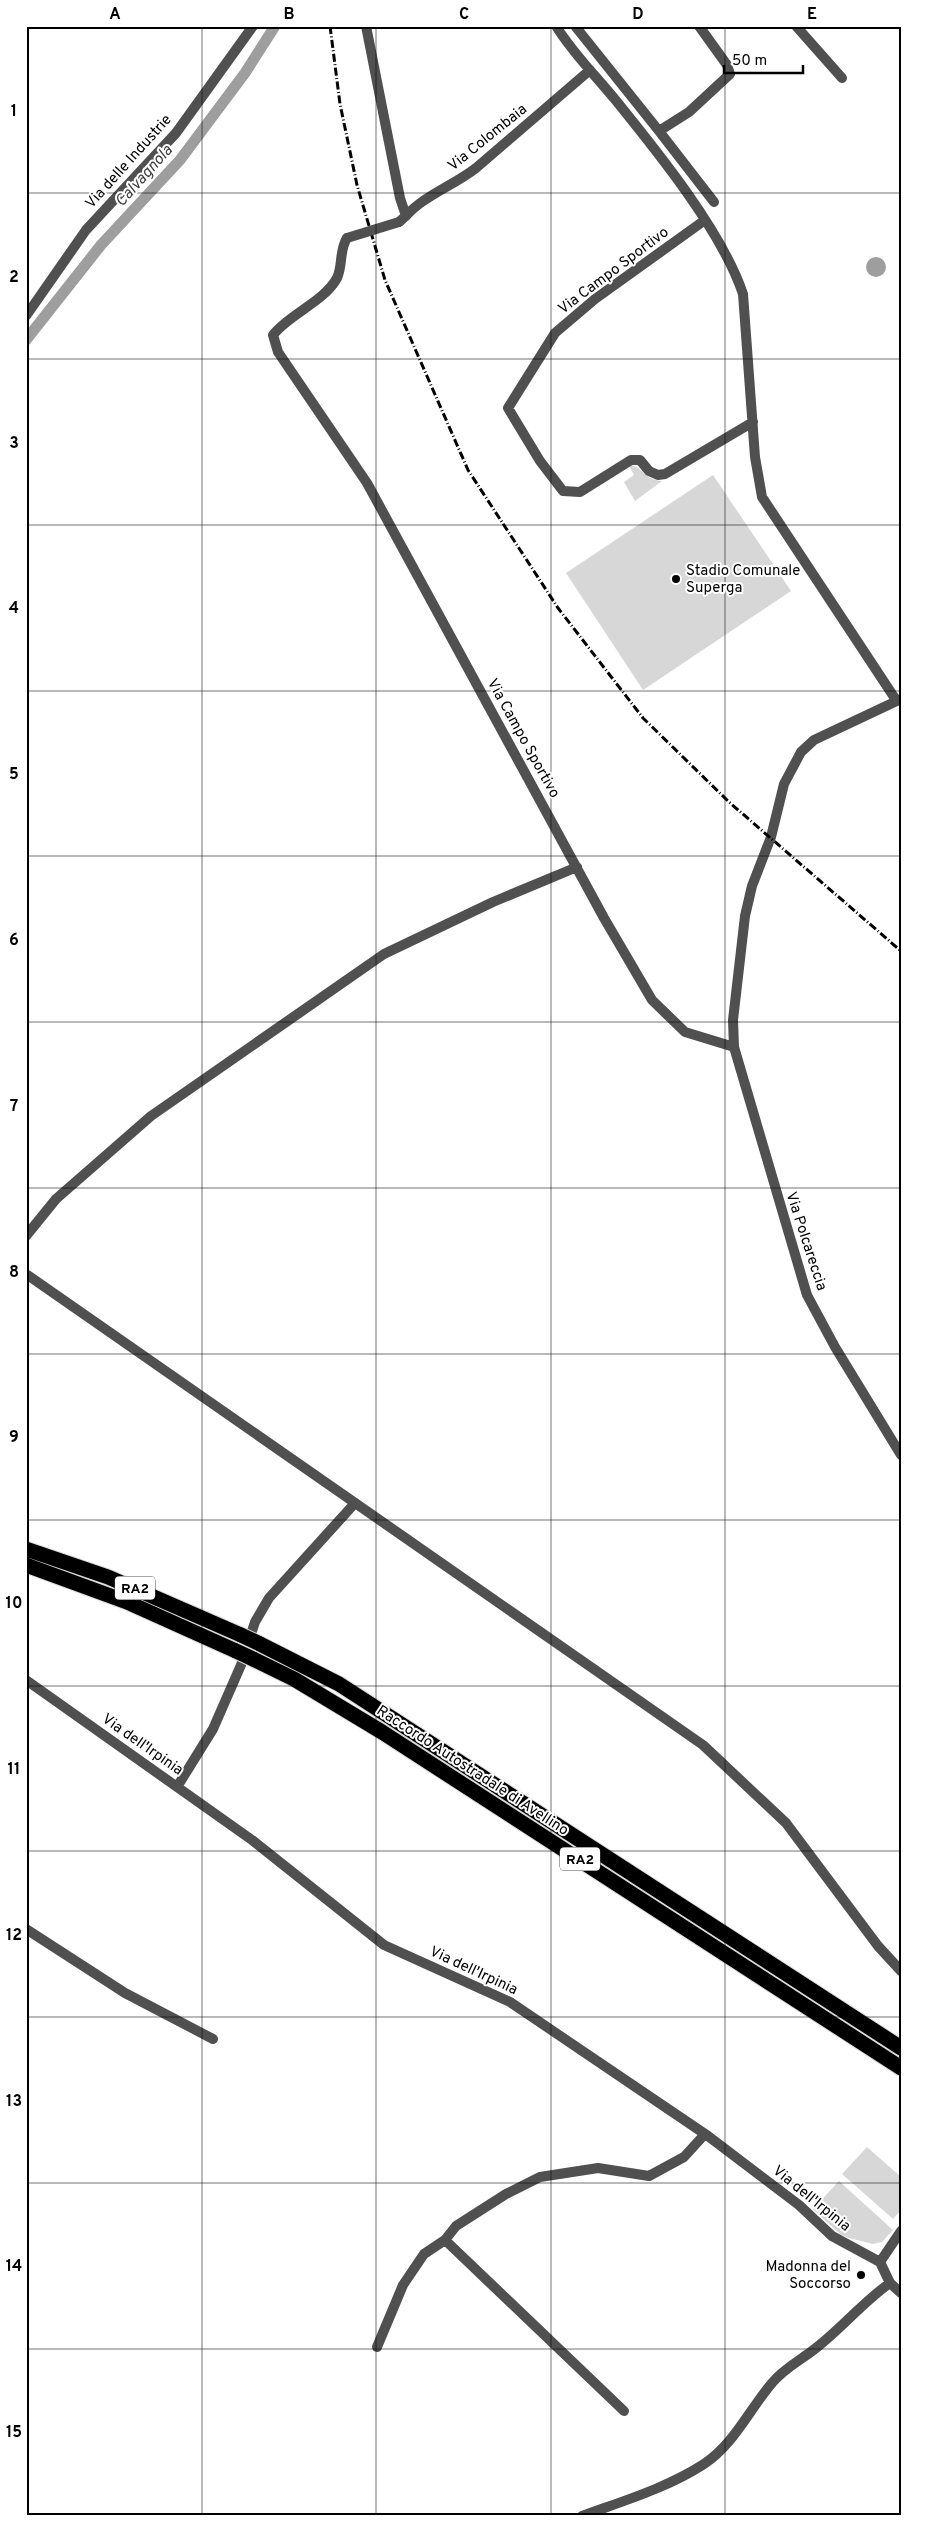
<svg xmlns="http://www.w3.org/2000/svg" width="927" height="2542" font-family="Overpass,sans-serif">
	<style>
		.green { fill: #d7d7d7 }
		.water { fill: #9e9e9e }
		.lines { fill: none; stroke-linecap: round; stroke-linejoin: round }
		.canal { stroke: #9e9e9e; stroke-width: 11 }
		.motorway-casing { stroke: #dbdbdb; stroke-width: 17 }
		.minor { stroke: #505050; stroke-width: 10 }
		.tertiary { stroke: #505050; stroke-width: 10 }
		.motorway { stroke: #000; stroke-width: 15 }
		.rail { stroke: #000; stroke-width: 3; stroke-dasharray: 8 2.5 1 2.5; stroke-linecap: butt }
		.motorway-bridge-casing { stroke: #dbdbdb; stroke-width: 17; stroke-linecap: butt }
		.minor-bridge { stroke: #505050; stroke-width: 10 }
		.motorway-bridge { stroke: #000; stroke-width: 15 }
		.grid { fill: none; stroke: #000; stroke-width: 1; stroke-opacity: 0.55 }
		.poi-dot { fill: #000; stroke: #fff; stroke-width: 2 }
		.labels { text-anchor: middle; stroke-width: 4; stroke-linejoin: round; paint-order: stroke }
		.shield { fill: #fff; stroke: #4c4c4c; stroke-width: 1 }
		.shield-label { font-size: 14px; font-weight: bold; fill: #000 }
		.street-label { font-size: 15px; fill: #000; stroke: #fff }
		.poi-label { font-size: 15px; fill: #000; stroke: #fff; text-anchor: start }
		.water-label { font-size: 16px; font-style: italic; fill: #3f3f3f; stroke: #fff }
		.neatline { fill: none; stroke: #000; stroke-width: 2 }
		.grid-label { font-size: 16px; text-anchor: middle; font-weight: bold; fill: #000 }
	</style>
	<rect width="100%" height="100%" fill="#fff"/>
	<path class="green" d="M631 465C644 468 643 479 662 481L635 501 624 482 634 475 629 466Z
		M713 475 791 591 643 690 566 573Z
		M867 2147 901 2177V2210L893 2219 842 2174Z
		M839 2181 893 2230 882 2242 873 2244 849 2238 841 2235 813 2209Z"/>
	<path class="water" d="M866 267a10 10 0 1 1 20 0a10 10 0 1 1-20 0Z"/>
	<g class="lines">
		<path class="canal" d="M26 340 101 245 180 160 245 73 275 26"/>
		<g class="motorway-casing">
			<path id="motorway" d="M26 1549 108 1577 241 1635
				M26 1565 127 1602 236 1651
				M258 1643 339 1684 901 2048
				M253 1659 294 1679 382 1732 901 2068"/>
		</g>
		<path class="minor" d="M366 26 400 198 406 216
			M556 26C572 52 594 74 613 97 656 150 722 231 743 294L755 457 762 497 896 700
			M575 26 659 131 689 112 730 74 727 65 699 26
			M796 26 842 78
			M659 131 714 202
			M705 220 595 299 555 333 508 408 540 461 563 491 580 492 631 460H640L649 471 658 475 665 474 753 422
			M399 222C406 216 412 209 419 204 438 190 458 182 476 168L590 70
			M347 238C339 250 343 266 337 278 324 302 289 314 273 335L278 352 367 483 604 918 652 1000 685 1032 734 1047 733 1020 745 916 752 886 771 837 784 784 801 752 814 740 901 699
			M26 316 86 230 176 133 253 26
			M734 1047 807 1295 835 1347 901 1455
			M26 1236 56 1199 151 1116 384 954 493 902 577 867
			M26 1680 252 1840 384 1945 510 2002 708 2136 799 2205 832 2236 880 2262 890 2283 901 2293
			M177 1787 213 1729 241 1665 255 1622 269 1598 355 1503
			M26 1929 125 1993 213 2039
			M445 2240 624 2411
			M880 2262 901 2231
			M377 2347 403 2285 424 2254 445 2240 456 2226 506 2194 540 2177 598 2168 649 2176 684 2157 705 2134
			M582 2516C623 2501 667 2488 704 2464 734 2444 749 2410 772 2383 784 2368 801 2360 816 2348 842 2328 863 2302 890 2283"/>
		<path class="tertiary" d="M26 1274 703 1745 786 1823 878 1946 901 1971"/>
		<use href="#motorway" class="motorway"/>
		<path class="rail" d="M330 26 340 104 357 185 385 280 468 470 558 608 643 718 729 802 901 951"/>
		<g class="motorway-bridge-casing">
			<path id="motorway-bridge" d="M241 1635 258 1643
				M236 1651 253 1659"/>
		</g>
		<path class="minor-bridge" d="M347 238 399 222"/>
		<use href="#motorway-bridge" class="motorway-bridge"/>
	</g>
	<path class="grid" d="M202 26V2516M376 26V2516M551 26V2516M725 26V2516M26 193H901M26 359H901M26 525H901M26 691H901M26 856H901M26 1022H901M26 1188H901M26 1354H901M26 1520H901M26 1686H901M26 1851H901M26 2017H901M26 2183H901M26 2349H901"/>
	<g class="poi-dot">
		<circle cx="676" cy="579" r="5"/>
		<circle cx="861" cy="2275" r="5"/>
	</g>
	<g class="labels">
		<g class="shield">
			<rect x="115" y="1576.5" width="40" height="23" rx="4"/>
			<rect x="560" y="1847.5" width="40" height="23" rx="4"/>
		</g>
		<g class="shield-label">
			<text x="135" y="1593">RA2</text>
			<text x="580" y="1864">RA2</text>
		</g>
		<g class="street-label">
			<text transform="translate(487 137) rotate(-39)" y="5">Via Colombaia</text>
			<text transform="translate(128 161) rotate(-48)" y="5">Via delle Industrie</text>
			<text transform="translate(613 270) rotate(-37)" y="5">Via Campo Sportivo</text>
			<text transform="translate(524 738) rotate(61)" y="5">Via Campo Sportivo</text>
			<text transform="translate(807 1241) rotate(72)" y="5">Via Polcareccia</text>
			<text transform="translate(143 1744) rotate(35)" y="5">Via dell'Irpinia</text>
			<text transform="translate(473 1770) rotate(33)" y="5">Raccordo Autostradale di Avellino</text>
			<text transform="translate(474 1970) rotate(25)" y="5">Via dell'Irpinia</text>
			<text transform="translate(812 2198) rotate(39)" y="5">Via dell'Irpinia</text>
		</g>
		<g class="poi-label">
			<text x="686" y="575">Stadio Comunale<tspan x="686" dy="17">Superga</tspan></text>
			<text x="851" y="2271" text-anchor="end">Madonna del<tspan x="851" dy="17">Soccorso</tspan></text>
		</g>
		<g class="water-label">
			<text transform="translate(143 175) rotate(-48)" y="6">Calvagnola</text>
		</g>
	</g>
	<rect width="927" height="2542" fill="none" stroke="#ffffff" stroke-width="55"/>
	<path d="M724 65v8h79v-8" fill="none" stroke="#000000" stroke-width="2.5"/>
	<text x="732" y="65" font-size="15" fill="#000000" stroke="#ffffff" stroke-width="4" paint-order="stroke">50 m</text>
	<rect x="28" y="28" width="872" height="2486" class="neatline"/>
	<g class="grid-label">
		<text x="115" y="19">A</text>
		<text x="289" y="19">B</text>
		<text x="464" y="19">C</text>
		<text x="638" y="19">D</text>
		<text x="812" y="19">E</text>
		<text x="14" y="116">1</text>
		<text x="14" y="282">2</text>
		<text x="14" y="448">3</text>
		<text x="14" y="613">4</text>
		<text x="14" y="779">5</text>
		<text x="14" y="945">6</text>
		<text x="14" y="1111">7</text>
		<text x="14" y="1277">8</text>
		<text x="14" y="1442">9</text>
		<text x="14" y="1608">10</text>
		<text x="14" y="1774">11</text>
		<text x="14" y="1940">12</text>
		<text x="14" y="2106">13</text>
		<text x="14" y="2271">14</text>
		<text x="14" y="2437">15</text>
	</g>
</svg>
